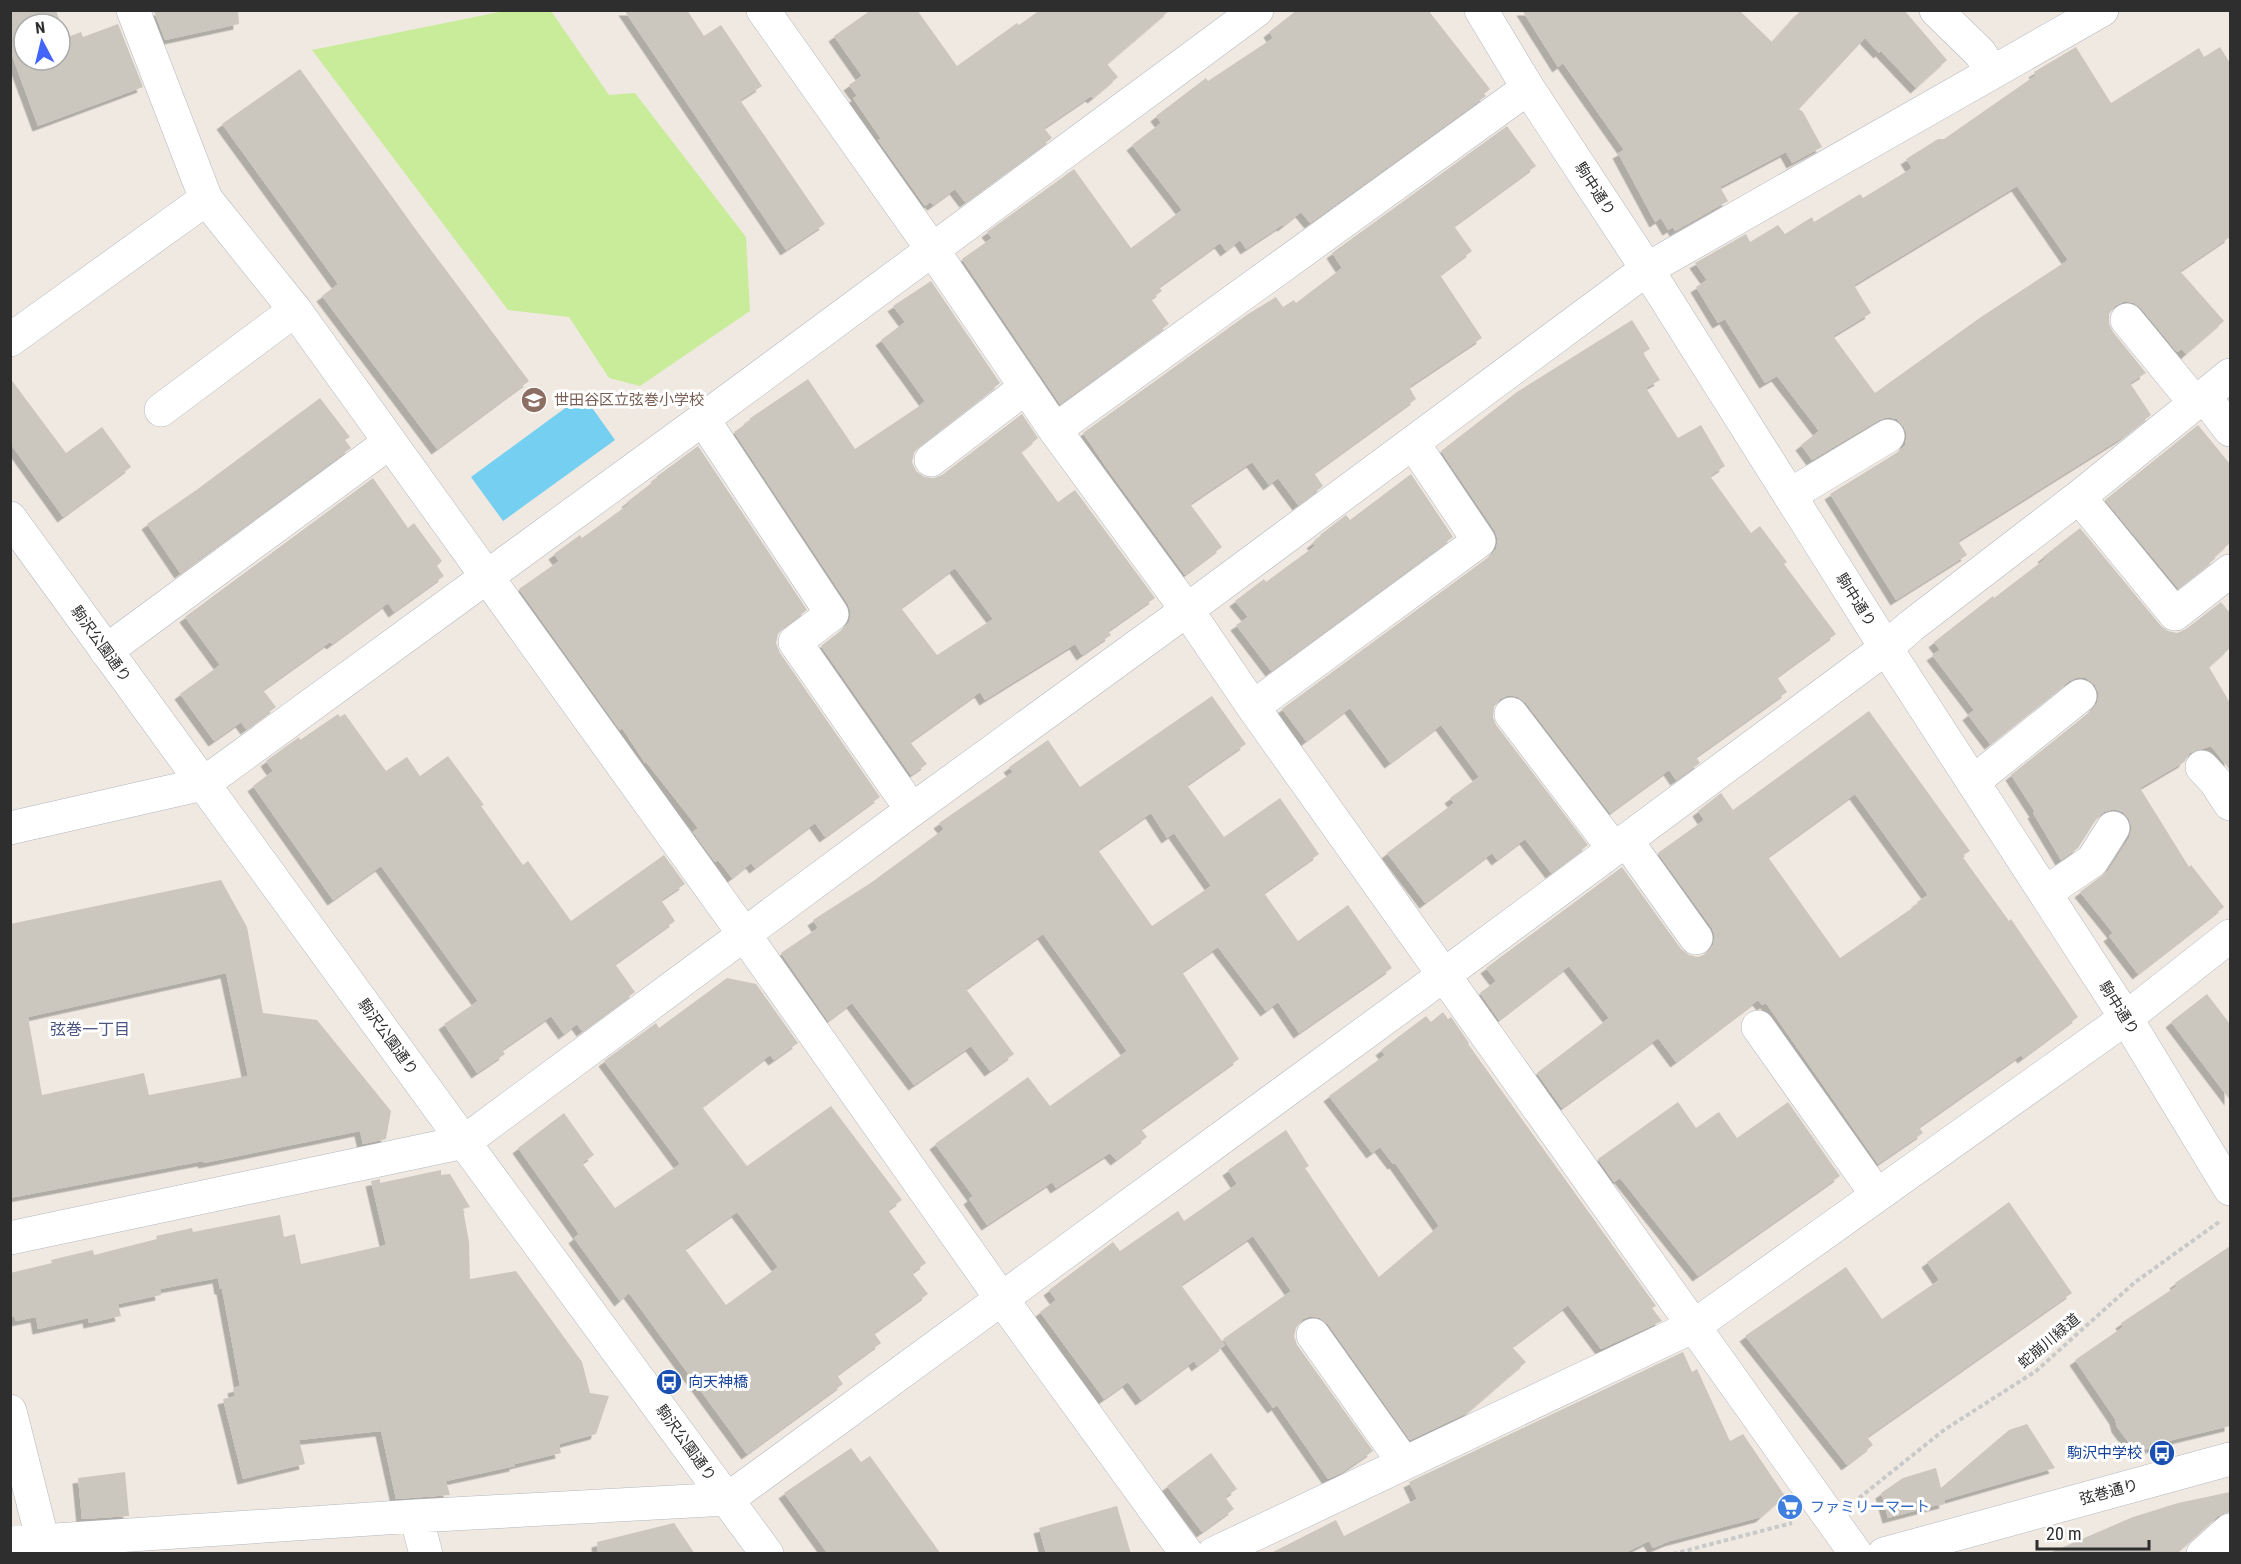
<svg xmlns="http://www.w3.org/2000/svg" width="2241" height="1564" font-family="'Roboto Condensed','Noto Sans JP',sans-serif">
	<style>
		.pitch { fill: #c9ec9a }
		.water { fill: #75cff0 }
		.building { fill: #cbc7bf; fill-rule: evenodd; filter: url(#shadow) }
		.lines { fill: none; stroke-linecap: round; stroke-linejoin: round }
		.minor-casing { stroke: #b4b7c1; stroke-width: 34 }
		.path { stroke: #c9c9c9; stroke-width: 4; stroke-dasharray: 4.5 3; stroke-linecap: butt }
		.minor { stroke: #fff; stroke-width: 33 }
		.labels { text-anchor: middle; stroke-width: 6; stroke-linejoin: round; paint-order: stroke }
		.street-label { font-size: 15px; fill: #2e2e2e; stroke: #fff }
		.education-label { font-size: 15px; fill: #785e54; stroke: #fff; text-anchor: start }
		.transit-label { font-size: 15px; fill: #164399; stroke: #fff; text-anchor: start }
		.shop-label { font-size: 15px; fill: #366cbe; stroke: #fff; text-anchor: start }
		.neighbourhood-label { font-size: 16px; fill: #4d5680; stroke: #fff }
	</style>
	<defs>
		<filter id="shadow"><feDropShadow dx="-5.5" dy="5.5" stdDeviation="0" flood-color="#0004"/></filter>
	</defs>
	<rect width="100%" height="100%" fill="#efe9e1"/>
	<path class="pitch" d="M504 11H551L609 95 635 93 746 237 750 311 640 386 609 378 569 317 508 310 312 50Z"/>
	<path class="water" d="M583 395 615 440 503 521 471 477Z"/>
	<path class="building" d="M10 10H56L65 38 81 32 83 37 118 24 143 87 38 126 10 50ZM24 24H60V60H24Z
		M156 10H238L239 24 165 40 154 11Z
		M624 10H687L704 36 721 25 762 86 740 100 825 224 786 250Z
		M871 10H917L957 66 1017 23 1019 25 1040 10H1170L1107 64 1118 77 1093 98 1091 96 1044 128 1052 138 965 202 955 189 933 205 930 202 925 206 878 140 881 139 853 98 857 96 849 85 862 76 834 36Z
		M1297 10H1428L1490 89 1484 94 1486 96 1310 223 1301 212 1283 226 1282 225 1246 249 1240 240 1226 251 1220 243 1159 287 1162 291 1151 299 1169 324 1060 404 962 259 992 238 987 232 1074 169 1131 248 1182 210 1132 145 1161 123 1156 116 1206 78 1208 81 1273 38 1269 32Z
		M1522 10H1739L1772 42 1801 10H1904L1947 60 1916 88 1881 51 1879 53 1865 38 1799 109 1803 112 1822 147 1792 163 1786 152 1720 187 1728 201 1675 231 1673 227 1668 230 1661 218 1655 222 1618 153 1624 150 1563 63 1558 67Z
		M2076 47 2111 103 2199 48 2204 57 2220 47 2230 63V237L2180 271 2224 321 2186 354 2182 349 2177 352 2141 308 2134 303 2125 301 2115 306 2109 314V324L2113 332 2146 373 2130 383 2151 415 2123 437 1958 541 1967 555 1896 600 1830 494 1898 452 1905 445 1907 435 1904 427 1897 419 1888 417 1879 420 1812 460 1801 445 1819 431 1777 376 1765 383 1725 319 1718 323 1696 287 1707 280 1695 263 1746 234 1750 242 1778 225 1785 234 1812 217 1814 222 1860 194 1863 198 1912 168 1906 159 1938 139H1944L2036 75 2034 72ZM2017 186 2068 260 1981 317 1875 393 1833 336 1871 313 1854 285Z
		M300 69 419 234 529 381 437 449 322 296 338 284 222 124Z
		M1507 126 1536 166 1454 226 1472 251 1440 275 1482 338 1409 387 1416 399 1314 473 1323 486 1298 505 1278 478 1269 485 1252 462 1190 504 1222 547 1185 575 1106 467 1083 433 1248 314 1276 297 1283 307 1294 300 1296 303 1342 268 1332 253Z
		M931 281 1000 383 919 446 914 453 912 462 916 471 924 477 934 478 942 475 1022 414 1038 438 1021 452 1058 502 1075 490 1155 598 1108 631 1111 635 1082 655 1075 644 985 700 980 692 910 742 927 764 911 775 821 646 843 629 849 622 851 613 848 604 734 432 751 420 749 419 808 379 855 449 918 407 925 401 881 340 905 322 893 306ZM955 568 993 619 937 655 901 608Z
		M1632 320 1650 349 1643 353 1660 380 1646 388 1678 438 1701 425 1725 466 1710 476 1751 533 1760 526 1787 562 1784 564 1836 634 1777 677 1787 692 1696 757 1700 763 1676 780 1669 770 1610 813 1526 703 1518 697 1509 695 1500 699 1494 707 1493 717 1496 725 1588 845 1551 873 1525 839 1497 860 1492 853 1425 903 1387 853 1454 803 1450 798 1479 777 1441 725 1390 763 1350 708 1306 741 1282 709 1490 556 1496 549 1498 540 1495 531 1441 451 1517 392Z
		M10 378 66 453 102 427 131 467 63 517 10 443Z
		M320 398 350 437 345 440 351 448 180 573 147 524 195 491Z
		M2198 425 2230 464V543L2214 557 2216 558 2178 588 2105 500Z
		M698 446 807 610 784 627 778 634 776 643 780 653 880 797 825 837 815 823 755 868 751 863 732 878 718 860 715 862 693 832 698 828 646 762 645 763 622 728 620 730 519 589 559 561 554 554 580 535 582 538 629 504 627 502 658 478 656 477Z
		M1411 474 1453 537 1271 671 1236 625 1248 617 1235 601 1264 579 1266 582 1315 546 1312 543 1321 536 1320 535 1346 515 1350 520Z
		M373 478 408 528 414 523 442 561 437 566 444 576 394 612 388 603 332 644 330 642 263 690 276 707 246 729 241 722 214 741 180 694 220 665 185 617Z
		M2080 528 2161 626 2168 631 2177 633 2186 629 2221 602 2230 613V648L2209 667 2230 703V770L2211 746 2190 753 2184 762 2140 788 2189 867 2191 865 2224 907 2138 974 2109 936 2113 933 2080 892 2108 871 2129 838 2132 828 2129 819 2123 812 2114 809 2104 812 2097 818 2078 848 2061 860 2033 813 2035 812 2011 775 2092 710 2097 703 2099 694 2095 685 2086 678 2078 677 2069 681 1990 744 1968 715 1974 710 1932 655 1940 650 1934 642 1993 596 1994 598 2045 559 2043 557Z
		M1212 696 1246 744 1187 785 1224 837 1280 798 1319 854 1264 893 1298 941 1348 905 1392 968 1299 1033 1278 1002 1266 1011 1218 947 1182 972 1239 1059 1141 1129 1147 1137 1116 1160 1110 1153 1056 1188 1052 1182 987 1225 969 1199 973 1196 935 1144 1028 1077 1050 1106 1127 1051 1043 934 966 989 1014 1054 990 1071 971 1046 914 1085 852 1003 828 1021 781 953 818 928 813 920 872 882 944 829 939 823 1013 772 1009 767 1048 740 1080 787ZM1151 813 1167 838 1174 833 1211 886 1152 926 1098 850Z
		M1869 711 1970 851 1962 856 2009 921 2011 919 2078 1017 2023 1058 2021 1055 1919 1127 1923 1133 1878 1164 1766 1003 1762 1005 1758 1000 1676 1062 1658 1038 1562 1108 1537 1073 1609 1018 1569 966 1499 1020 1480 993 1496 981 1486 968 1622 867 1681 949 1689 955 1698 957 1706 954 1713 945 1715 936 1712 928 1658 853 1704 820 1698 811 1721 793 1733 810ZM1855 794 1928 895 1917 902 1918 904 1840 958 1768 857Z
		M338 714 340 717 345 714 386 771 407 757 420 776 448 756 484 805 481 806 523 865 528 861 571 921 664 855 685 884 661 900 675 921 615 964 635 992 582 1031 577 1024 564 1034 551 1016 502 1050 505 1054 477 1073 444 1024 478 1001 381 866 333 900 253 786 273 771 266 761 299 737 300 740Z
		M221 880 247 927 263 1013 317 1020 391 1111 386 1139 363 1144 360 1131 204 1163 203 1161 10 1198V924ZM226 973 248 1076 149 1095 144 1073 42 1095 28 1017Z
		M727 978 756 984 798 1043 774 1060 770 1055 702 1107 747 1166 831 1106 902 1200 888 1210 926 1263 912 1273 928 1294 874 1333 881 1343 837 1375 843 1384 747 1454 629 1293 620 1301 574 1238 579 1234 518 1148 564 1113 594 1155 582 1163 615 1208 680 1164 604 1061 656 1023 659 1028ZM737 1212 778 1267 726 1305 685 1249Z
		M2207 994 2230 1024V1100L2171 1022Z
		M1443 1012 1448 1019 1451 1017 1469 1043 1468 1044 1656 1306 1652 1308 1662 1321 1601 1349 1568 1305 1512 1347 1526 1362 1467 1413 1410 1440 1328 1324 1320 1318 1311 1316 1303 1319 1296 1328 1294 1336 1297 1345 1373 1451 1341 1473 1328 1479 1277 1405 1273 1408 1223 1339 1291 1291 1253 1236 1181 1285 1225 1345 1197 1366 1194 1361 1141 1400 1128 1382 1104 1399 1040 1312 1056 1300 1049 1290 1113 1242 1120 1251 1178 1211 1184 1221 1237 1184 1228 1170 1286 1130 1309 1166 1305 1168 1379 1277 1439 1226 1395 1163 1393 1164 1380 1147 1372 1153 1329 1096 1385 1055 1381 1050 1426 1016 1431 1022Z
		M1678 1102 1696 1128 1719 1112 1737 1138 1788 1102 1840 1176 1698 1276 1620 1178 1614 1182 1598 1159Z
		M441 1170V1175L450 1174 470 1207 463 1209 469 1242 470 1279 516 1271 582 1362 590 1393 609 1396 596 1434 559 1444 561 1453 515 1464V1466L446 1481 450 1495 396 1499 381 1431 299 1440 305 1464 243 1479 223 1399 235 1396 233 1388 240 1386 222 1289H220L218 1278 160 1289 161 1295 118 1304 121 1316 89 1323 88 1318 38 1329 36 1317 16 1321 14 1316 10 1317V1273L52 1263 51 1260 93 1250 94 1255 157 1239 156 1236 192 1228 193 1232 280 1215 284 1237 295 1234 301 1264 386 1245 371 1181 380 1179V1183Z
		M2009 1202 2072 1293 1867 1437 1873 1445 1847 1465 1745 1336 1846 1267 1882 1319 1939 1280 1927 1262Z
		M2230 1246V1426L2164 1442 2165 1444 2136 1452 2117 1427 2115 1419 2075 1360 2123 1327 2121 1323 2177 1286 2175 1283Z
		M1683 1352 1692 1372 1697 1369 1730 1441 1743 1434 1785 1496 1761 1517 1670 1541 1653 1548 1649 1541 1623 1554H1269L1336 1520 1344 1536 1417 1499 1409 1482Z
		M2027 1424 2055 1468 1944 1500 1945 1503 1888 1518 1881 1493 1903 1478 1936 1468 1941 1488 2009 1430Z
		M851 1448 861 1462 870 1456 941 1554H828L784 1493Z
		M1211 1453 1237 1489 1225 1497 1234 1509 1202 1532 1167 1486Z
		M125 1472 129 1516 82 1519 78 1478Z
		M2230 1492V1512L2218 1516 2176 1554H2047L2133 1517 2178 1503Z
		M1117 1506 1131 1554H1046L1039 1528Z
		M674 1523 695 1554H598L597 1542Z"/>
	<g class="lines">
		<g class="minor-casing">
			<path id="minor" d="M133 10 206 199 295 310 744 934 1001 1298 1187 1554
				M763 10 932 249 1055 430 1187 610 1253 707 1856 1554
				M1481 10 1528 88 1647 269 1886 648 2126 1018 2230 1189
				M1936 10 1980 53 1992 72
				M2127 320 2196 404
				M10 340 206 199
				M2204 396 2230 430
				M161 410 295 310
				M703 419 832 614 795 642 912 810
				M1055 430 1528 88
				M931 460 1026 387
				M1790 495 1888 436
				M2079 497 2175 614 2230 571
				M10 518 464 1142 767 1554
				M106 651 390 442
				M1253 707 1479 541 1413 443
				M1511 714 1614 849
				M2202 767 2215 781 2230 804
				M1973 782 2080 696
				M10 828 203 784 703 419 1257 10
				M1626 840 1696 938
				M2045 893 2092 861 2113 828
				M1758 1027 1877 1195
				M10 1238 464 1142 912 810 1187 610 1647 269 2102 10
				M1313 1335 1404 1463
				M10 1411 46 1554
				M416 1516 426 1554
				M10 1543 416 1516 728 1499 1444 975 1886 648 1911 626 2079 497 2230 375
				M1213 1554 1694 1326 2126 1018 2230 936
				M1884 1554 2230 1459
				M2203 1554 2230 1530"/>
		</g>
		<path class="path" d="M1859 1498 1944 1430 2036 1371 2134 1283 2219 1222
			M1673 1554 1792 1523"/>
		<use href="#minor" class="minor"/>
	</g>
	<defs>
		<g id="school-disc" transform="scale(1.35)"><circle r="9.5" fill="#8d6e63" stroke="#fff"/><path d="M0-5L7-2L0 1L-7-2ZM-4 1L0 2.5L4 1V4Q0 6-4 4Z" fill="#fff"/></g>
		<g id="bus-disc" transform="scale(1.35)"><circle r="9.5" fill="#1a4fb4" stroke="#fff"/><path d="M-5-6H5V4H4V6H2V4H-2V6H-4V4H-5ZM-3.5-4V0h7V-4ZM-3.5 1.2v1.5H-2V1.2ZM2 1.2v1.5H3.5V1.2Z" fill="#fff"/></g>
		<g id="supermarket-disc" transform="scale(1.35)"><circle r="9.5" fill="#3f7fe0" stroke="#fff"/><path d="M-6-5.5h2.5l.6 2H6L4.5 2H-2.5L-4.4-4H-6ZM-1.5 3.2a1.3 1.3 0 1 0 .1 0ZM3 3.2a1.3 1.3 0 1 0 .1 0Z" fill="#fff"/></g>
	</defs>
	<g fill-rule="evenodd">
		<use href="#school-disc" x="534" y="400"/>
		<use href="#bus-disc" x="669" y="1382"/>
		<use href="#bus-disc" x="2162" y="1453"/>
		<use href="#supermarket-disc" x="1790" y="1507"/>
	</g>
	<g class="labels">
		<g class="street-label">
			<text transform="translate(1595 189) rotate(57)" y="5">駒中通り</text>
			<text transform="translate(1856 600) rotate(58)" y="5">駒中通り</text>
			<text transform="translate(101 644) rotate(54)" y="5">駒沢公園通り</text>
			<text transform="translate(2119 1008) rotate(58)" y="5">駒中通り</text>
			<text transform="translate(388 1037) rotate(54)" y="5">駒沢公園通り</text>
			<text transform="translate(2049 1341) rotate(-40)" y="5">蛇崩川緑道</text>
			<text transform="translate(686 1443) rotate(54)" y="5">駒沢公園通り</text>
			<text transform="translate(2109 1492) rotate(-15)" y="5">弦巻通り</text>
		</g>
		<g class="education-label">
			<text x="554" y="405">世田谷区立弦巻小学校</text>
		</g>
		<g class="transit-label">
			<text x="688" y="1387">向天神橋</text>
			<text x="2142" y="1458" text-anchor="end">駒沢中学校</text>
		</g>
		<g class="shop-label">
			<text x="1810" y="1512">ファミリーマート</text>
		</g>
		<g class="neighbourhood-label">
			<text x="90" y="1035">弦巻一丁目</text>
		</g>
	</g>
	<rect width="2241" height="1564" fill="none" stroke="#2e2e2e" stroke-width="24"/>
	<g transform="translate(42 42) rotate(353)"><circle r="28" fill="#ffffff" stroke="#ababab" stroke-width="1.5"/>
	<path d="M0-4.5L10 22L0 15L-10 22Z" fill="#4264fb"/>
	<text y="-9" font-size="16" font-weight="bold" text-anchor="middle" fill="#2e2e2e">N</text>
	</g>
	<path d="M2037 1540v9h112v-9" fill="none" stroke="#2e2e2e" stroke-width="3"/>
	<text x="2046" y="1540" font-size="18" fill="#2e2e2e" stroke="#ffffff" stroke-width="4.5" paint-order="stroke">20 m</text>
</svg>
